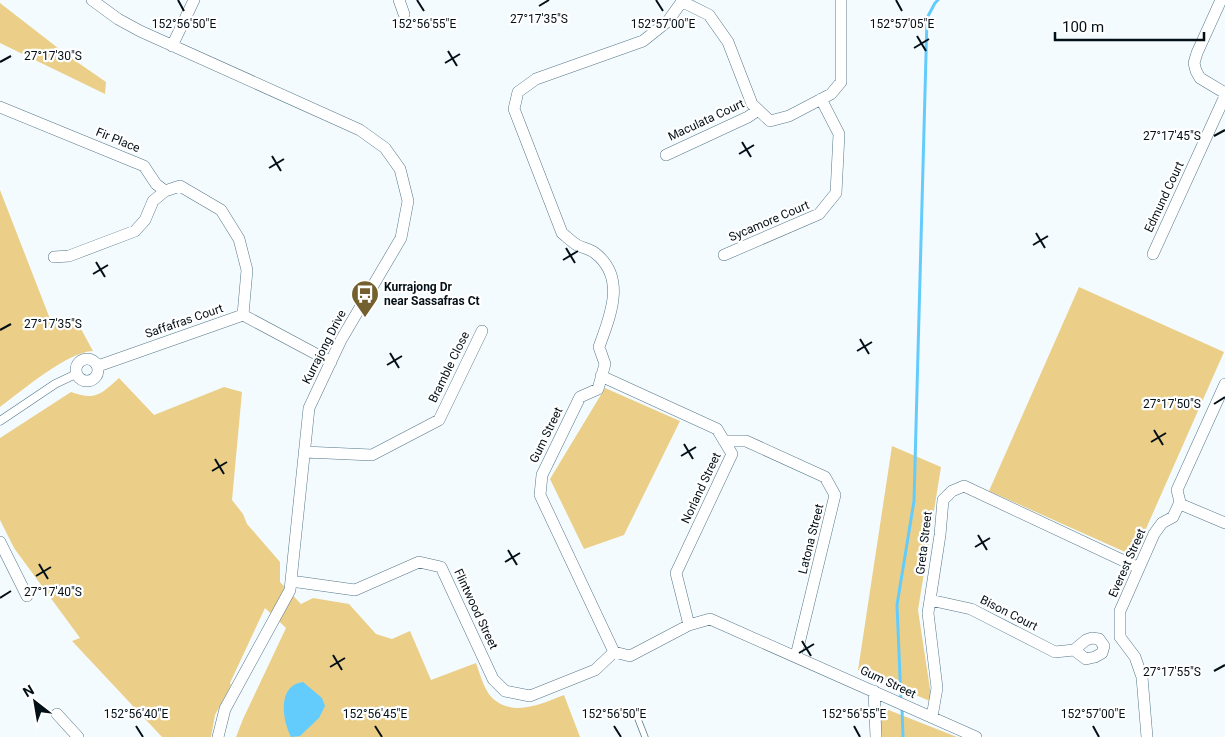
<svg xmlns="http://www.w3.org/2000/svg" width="1225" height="737" font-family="Roboto,sans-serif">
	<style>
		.green { fill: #ebcf88 }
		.water { fill: #64ccfc }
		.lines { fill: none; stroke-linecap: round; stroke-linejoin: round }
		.stream { stroke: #64ccfc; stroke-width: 3 }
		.service-casing { stroke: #567789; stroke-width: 7 }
		.pedestrian-casing { stroke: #567789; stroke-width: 9 }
		.minor-casing { stroke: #567789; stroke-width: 12 }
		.service { stroke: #fff; stroke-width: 5.5 }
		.pedestrian { stroke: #fff; stroke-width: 8 }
		.minor { stroke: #fff; stroke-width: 11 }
		.ticks { fill: none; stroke: #041017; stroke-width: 2 }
		.labels { text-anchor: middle; stroke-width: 4.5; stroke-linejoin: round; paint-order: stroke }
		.street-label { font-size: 12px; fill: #041017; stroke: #fff }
		.poi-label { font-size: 12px; font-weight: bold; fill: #041017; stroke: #fff; text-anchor: start }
		.ticks-label { font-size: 12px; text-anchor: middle; fill: #041017; stroke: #fff; stroke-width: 4.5; stroke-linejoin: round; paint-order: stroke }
	</style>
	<rect width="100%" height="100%" fill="#f3fbff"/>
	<path class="green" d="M0 3 67 55 106 82 105 94 0 43Z
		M0 190 52 324 74 316 93 351C67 352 23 390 0 407Z
		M1079 287 1224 352 1134 556 989 491Z
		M119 378 154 415 224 387 242 392 232 500 243 514 247 524 280 562V582L301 604 313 598 349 604 376 634 392 639 410 631 431 680 476 663C480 674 485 694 496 701 517 716 543 703 564 695L580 737H236L243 719 286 628 265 608 230 683 231 685 215 715 211 737H162L72 641 80 638 14 548 0 520V438L71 392C96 401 101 394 119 378Z
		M605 388 680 421 624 535 584 549 550 479Z
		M892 446 941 467 918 610 932 702 858 670Z
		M881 707 957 737H881Z"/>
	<path class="water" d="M303 682 322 698 325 706 319 718 300 736 291 737C282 720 277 685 303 682Z"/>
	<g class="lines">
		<path class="stream" d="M901 701 897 605 914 501 927 18 935 3 938 0
			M902 708 903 737"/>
		<g class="service-casing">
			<path id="service" d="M636 714 645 737"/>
		</g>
		<g class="pedestrian-casing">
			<path id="pedestrian" d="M0 421 55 384 76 374"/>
		</g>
		<g class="minor-casing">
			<path id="minor" d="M92 0 118 19 140 31 360 130 385 148 400 169 408 201 401 238 341 340 309 408 290 590 225 709 218 737
				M399 0 404 14
				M683 0 668 21 643 41 536 79 518 92 514 109 562 233C567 237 572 242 577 245 583 248 590 249 595 253 627 278 610 316 599 347L605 364 598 389 580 397 542 475 540 495 614 652 630 656 689 625 710 619 976 737
				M1221 0 1197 53 1194 63 1196 71 1200 78 1225 93
				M683 2 709 15 728 42 752 104 770 121 789 116 831 94 841 82V0
				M172 46 194 0
				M0 107 144 166 156 184 165 191 180 186 221 210 239 239 247 270 243 315
				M666 155 748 117 758 110
				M1153 254 1225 96
				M724 255 819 214 836 193 839 134 821 99
				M54 257 69 256 135 231 145 220 153 201 165 191
				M76 370a11 11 0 1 1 22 0a11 11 0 1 1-22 0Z
				M98 366 243 315 331 362
				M601 376 717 429 732 454 676 573 689 625
				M724 441H746L825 477 835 495 796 656
				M304 452 372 455 439 420 482 331
				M1180 504 1225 523
				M0 542 27 596
				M291 581 355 590 419 562 441 567 493 679 505 691 530 696 595 670 614 652
				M930 600 971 609 1055 652 1074 650
				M1092 638 1099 639 1104 646 1102 653 1095 657 1086 659 1074 650 1086 640Z
				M874 691 876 737
				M57 714 78 737
				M932 717 937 688 928 613 940 535 943 500 952 491 964 486 1139 568
				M1147 737 1142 677 1135 657 1120 637V611L1154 534 1162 523 1173 517 1180 502 1177 490 1225 384"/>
		</g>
		<use href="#service" class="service"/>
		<use href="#pedestrian" class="pedestrian"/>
		<use href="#minor" class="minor"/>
	</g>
	<path class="ticks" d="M178 0 184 11M417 0 424 11M656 0 663 11M896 0 902 11M539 6 549 0M917 36 926 51M914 48 929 39M448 51 457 66M0 62 11 56M445 63 460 54M1214 136 1225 130M742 142 751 157M739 154 754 145M272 156 281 171M269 168 284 159M1036 233 1045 248M1033 245 1048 236M566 248 575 263M563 260 578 251M96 262 105 277M93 274 108 265M0 330 11 324M860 339 869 354M857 351 872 342M390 353 399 368M387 365 402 356M1214 404 1225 397M1154 430 1163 445M1151 442 1166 433M684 444 693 459M681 456 696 447M215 459 224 474M212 471 227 462M978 535 987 550M975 547 990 538M508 550 517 565M505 562 520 553M39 564 48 579M36 576 51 567M0 598 11 591M802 641 811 656M799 653 814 644M333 655 342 670M330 667 345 658M1214 671 1225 665M136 726 143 737M375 726 382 737M614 726 621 737M854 726 860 737M1093 726 1099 737"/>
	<defs>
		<g id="bus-pin" transform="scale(1.4375)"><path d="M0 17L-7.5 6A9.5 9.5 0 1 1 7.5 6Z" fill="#73602e" stroke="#fff"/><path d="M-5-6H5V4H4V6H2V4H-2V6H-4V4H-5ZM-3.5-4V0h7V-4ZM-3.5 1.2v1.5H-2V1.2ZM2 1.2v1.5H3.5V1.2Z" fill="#fff"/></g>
	</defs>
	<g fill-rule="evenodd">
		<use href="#bus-pin" x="365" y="294"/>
	</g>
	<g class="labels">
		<g class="street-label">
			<text transform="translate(706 120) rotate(-25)" y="4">Maculata Court</text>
			<text transform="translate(118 140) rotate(22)" y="4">Fir Place</text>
			<text transform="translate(1164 197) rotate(-65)" y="4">Edmund Court</text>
			<text transform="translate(769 221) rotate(-23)" y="4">Sycamore Court</text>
			<text transform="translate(184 321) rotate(-19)" y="4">Saffafras Court</text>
			<text transform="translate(324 347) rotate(-63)" y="4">Kurrajong Drive</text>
			<text transform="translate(449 367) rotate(-64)" y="4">Bramble Close</text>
			<text transform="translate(546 435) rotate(-64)" y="4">Gum Street</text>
			<text transform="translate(701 488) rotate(-65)" y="4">Norland Street</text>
			<text transform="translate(811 539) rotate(-76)" y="4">Latona Street</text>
			<text transform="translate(924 543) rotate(-83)" y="4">Greta Street</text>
			<text transform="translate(1127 563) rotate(-66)" y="4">Everest Street</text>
			<text transform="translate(476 609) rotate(65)" y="4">Flintwood Street</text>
			<text transform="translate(1009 613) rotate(27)" y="4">Bison Court</text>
			<text transform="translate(888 682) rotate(25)" y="4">Gum Street</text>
		</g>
		<g class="poi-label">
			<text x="384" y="291">Kurrajong Dr<tspan x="384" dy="14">near Sassafras Ct</tspan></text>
		</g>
	</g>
	<g class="ticks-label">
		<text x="539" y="23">27°17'35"S</text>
		<text x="184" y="28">152°56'50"E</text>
		<text x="424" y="28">152°56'55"E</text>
		<text x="663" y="28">152°57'00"E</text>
		<text x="902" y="28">152°57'05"E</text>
		<text x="53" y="60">27°17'30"S</text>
		<text x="1172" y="140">27°17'45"S</text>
		<text x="53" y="328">27°17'35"S</text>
		<text x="1172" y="408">27°17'50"S</text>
		<text x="53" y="596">27°17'40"S</text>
		<text x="1172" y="676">27°17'55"S</text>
		<text x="136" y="718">152°56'40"E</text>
		<text x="375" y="718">152°56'45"E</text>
		<text x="614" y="718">152°56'50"E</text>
		<text x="854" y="718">152°56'55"E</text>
		<text x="1093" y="718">152°57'00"E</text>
	</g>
	<g transform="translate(35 702) rotate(329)" stroke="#ffffff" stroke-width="4" paint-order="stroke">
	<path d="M0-4L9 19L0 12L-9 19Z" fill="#041017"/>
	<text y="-8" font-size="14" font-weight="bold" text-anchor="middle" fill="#041017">N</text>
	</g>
	<path d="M1055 32v8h149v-8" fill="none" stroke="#041017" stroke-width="2.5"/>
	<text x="1062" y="32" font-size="15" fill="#041017" stroke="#ffffff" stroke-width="4" paint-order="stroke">100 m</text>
</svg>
